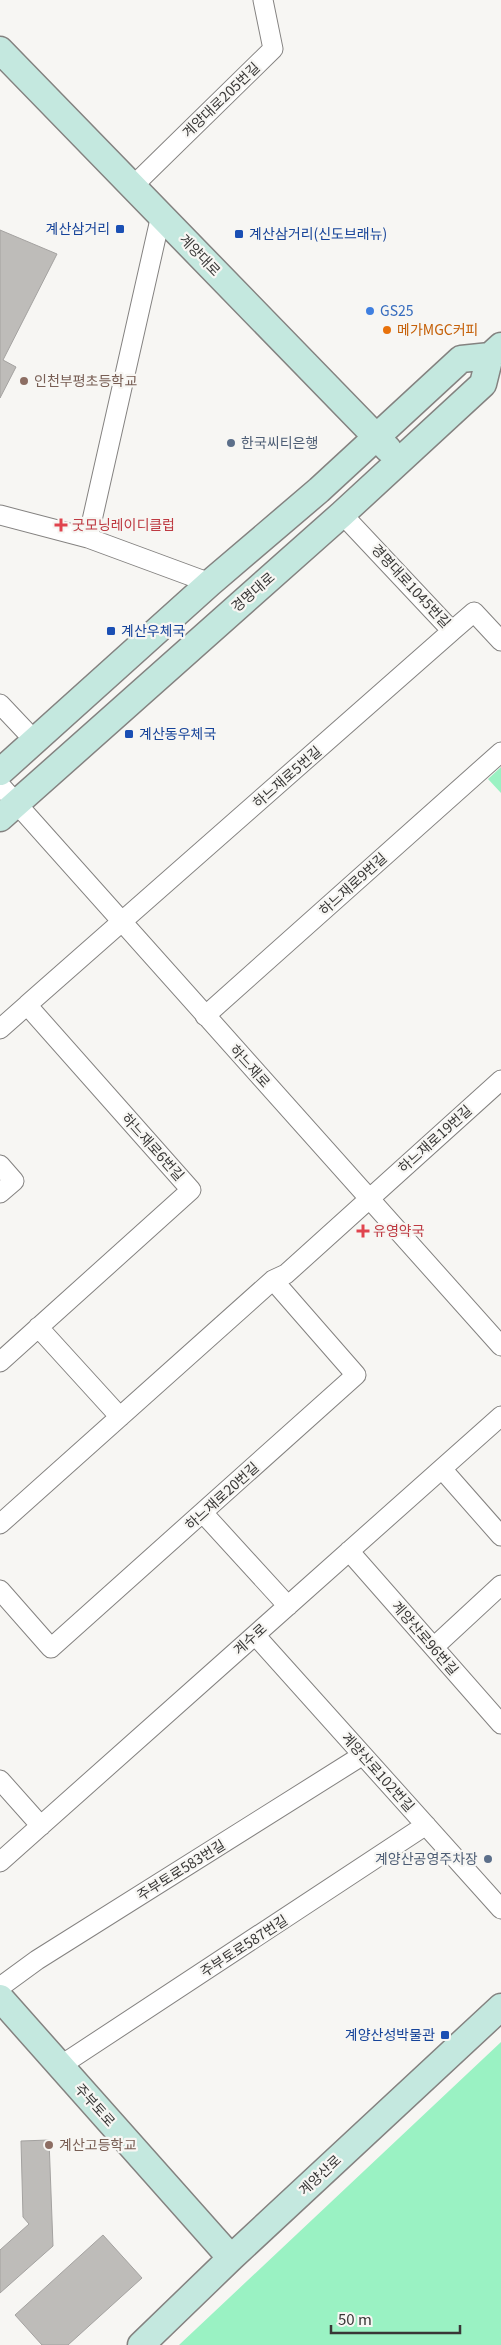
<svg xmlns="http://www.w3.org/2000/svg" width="501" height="2345" font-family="Georgia,'Noto Sans KR',serif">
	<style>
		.green { fill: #9af2c3 }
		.building { fill: #bebcb9; stroke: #a4a2a0 }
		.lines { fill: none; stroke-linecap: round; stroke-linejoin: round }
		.street-casing { stroke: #848280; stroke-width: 21 }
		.secondary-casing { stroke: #848280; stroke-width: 29 }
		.street { stroke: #fff; stroke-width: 19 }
		.secondary { stroke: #c4e8df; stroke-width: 26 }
		.transit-dot { fill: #1a4fb4; stroke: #f7f6f3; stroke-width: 2 }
		.shop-dot { fill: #3f7fe0; stroke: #f7f6f3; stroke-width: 2 }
		.food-dot { fill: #e8710a; stroke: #f7f6f3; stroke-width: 2 }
		.education-dot { fill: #8d6e63; stroke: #f7f6f3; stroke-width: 2 }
		.service-dot { fill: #5c6f8a; stroke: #f7f6f3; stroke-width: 2 }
		.health-dot { fill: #e0444e; stroke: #f7f6f3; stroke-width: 2 }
		.labels { text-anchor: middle; stroke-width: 4.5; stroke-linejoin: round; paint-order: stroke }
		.street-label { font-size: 14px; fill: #383736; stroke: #f7f6f3 }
		.transit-label { font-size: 14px; fill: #164399; stroke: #f7f6f3; text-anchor: start }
		.shop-label { font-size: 14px; fill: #366cbe; stroke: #f7f6f3; text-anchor: start }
		.food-label { font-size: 14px; fill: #c56008; stroke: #f7f6f3; text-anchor: start }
		.education-label { font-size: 14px; fill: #785e54; stroke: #f7f6f3; text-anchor: start }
		.service-label { font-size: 14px; fill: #4e5e75; stroke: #f7f6f3; text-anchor: start }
		.health-label { font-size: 14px; fill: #be3a42; stroke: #f7f6f3; text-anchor: start }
	</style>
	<rect width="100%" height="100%" fill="#f7f6f3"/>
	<path class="green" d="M501 767V793L488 779Z
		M501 2042V2345H179Z"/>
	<path class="building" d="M0 230 57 254 3 360 16 367 0 398Z
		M49 2140 53 2246 0 2293V2250L29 2224 23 2217 21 2141Z
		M103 2235 142 2278 68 2345H42L15 2315Z"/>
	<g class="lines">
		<g class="street-casing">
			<path id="street" d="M133 186 273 49 263 0
				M342 514 452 631 474 612 501 641
				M0 515 88 538 210 583
				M88 538 161 215
				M0 704 35 741
				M0 785 501 1346
				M205 1016 501 752
				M0 1029 27 1005
				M0 1165 14 1181 0 1193
				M38 1327 120 1417
				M0 1362 191 1190 27 1005 452 631
				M442 1469 501 1536
				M203 1513 288 1606
				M0 1524 273 1280 286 1274 501 1080
				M349 1551 501 1724
				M0 1590 51 1648 356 1375 273 1280
				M255 1635 501 1909
				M434 1647 501 1585
				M0 1780 41 1826
				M0 1862 501 1416
				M0 1987 37 1960 363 1755
				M60 2066 426 1825"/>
		</g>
		<g class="secondary-casing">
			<path id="secondary" d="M0 50 388 449
				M0 772 210 583 319 490 461 359 490 356
				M0 818 342 514 483 384 490 356 501 346
				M0 1998 231 2258
				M141 2345 231 2258 501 2007"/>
		</g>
		<use href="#street" class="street"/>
		<use href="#secondary" class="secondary"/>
	</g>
	<g class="transit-dot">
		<rect x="115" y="224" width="10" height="10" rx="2.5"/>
		<rect x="234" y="229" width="10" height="10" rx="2.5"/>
		<rect x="106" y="626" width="10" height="10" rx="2.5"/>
		<rect x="124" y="729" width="10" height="10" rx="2.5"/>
		<rect x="440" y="2030" width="10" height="10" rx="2.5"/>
	</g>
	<circle class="shop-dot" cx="370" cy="311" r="5"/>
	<circle class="food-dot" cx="387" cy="330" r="5"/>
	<g class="education-dot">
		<circle cx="24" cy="381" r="5"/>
		<circle cx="49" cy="2145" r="5"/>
	</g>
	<g class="service-dot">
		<circle cx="231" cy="443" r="5"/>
		<circle cx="488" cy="1859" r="5"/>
	</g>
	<g class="health-dot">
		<path d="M58.5 517.5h5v5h5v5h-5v5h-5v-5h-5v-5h5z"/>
		<path d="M360.5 1223.5h5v5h5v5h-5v5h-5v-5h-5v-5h5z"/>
	</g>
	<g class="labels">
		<g class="street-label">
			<text transform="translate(221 100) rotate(-44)" y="5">계양대로205번길</text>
			<text transform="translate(200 255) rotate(46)" y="5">계양대로</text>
			<text transform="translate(411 586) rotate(47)" y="5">경명대로1045번길</text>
			<text transform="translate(253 592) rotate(-41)" y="5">경명대로</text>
			<text transform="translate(287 777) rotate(-41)" y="5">하느재로5번길</text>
			<text transform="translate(353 884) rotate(-42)" y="5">하느재로9번길</text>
			<text transform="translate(250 1066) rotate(48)" y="5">하느재로</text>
			<text transform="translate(435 1139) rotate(-42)" y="5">하느재로19번길</text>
			<text transform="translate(153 1147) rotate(48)" y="5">하느재로6번길</text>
			<text transform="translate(222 1496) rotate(-42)" y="5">하느재로20번길</text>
			<text transform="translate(425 1638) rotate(49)" y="5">계양산로96번길</text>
			<text transform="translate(250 1639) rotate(-42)" y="5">계수로</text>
			<text transform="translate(378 1772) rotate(48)" y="5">계양산로102번길</text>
			<text transform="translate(181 1870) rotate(-32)" y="5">주부토로583번길</text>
			<text transform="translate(244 1946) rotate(-33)" y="5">주부토로587번길</text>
			<text transform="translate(95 2105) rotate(48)" y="5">주부토로</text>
			<text transform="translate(320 2175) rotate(-43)" y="5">계양산로</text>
		</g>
		<g class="transit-label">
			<text x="110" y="234" text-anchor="end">계산삼거리</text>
			<text x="249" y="239">계산삼거리(신도브래뉴)</text>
			<text x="121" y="636">계산우체국</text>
			<text x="139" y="739">계산동우체국</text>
			<text x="435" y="2040" text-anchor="end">계양산성박물관</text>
		</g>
		<g class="shop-label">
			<text x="380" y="316">GS25</text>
		</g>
		<g class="food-label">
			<text x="397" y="335">메가MGC커피</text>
		</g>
		<g class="education-label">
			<text x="34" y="386">인천부평초등학교</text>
			<text x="59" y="2150">계산고등학교</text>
		</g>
		<g class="service-label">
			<text x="241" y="448">한국씨티은행</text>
			<text x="478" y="1864" text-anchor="end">계양산공영주차장</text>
		</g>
		<g class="health-label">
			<text x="72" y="530">굿모닝레이디클럽</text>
			<text x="373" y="1236">유영약국</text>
		</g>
	</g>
	<path d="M331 2325v8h129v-8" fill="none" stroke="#383736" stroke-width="2.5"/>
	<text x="338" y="2325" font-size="15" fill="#383736" stroke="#f7f6f3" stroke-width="4" paint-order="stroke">50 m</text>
</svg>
